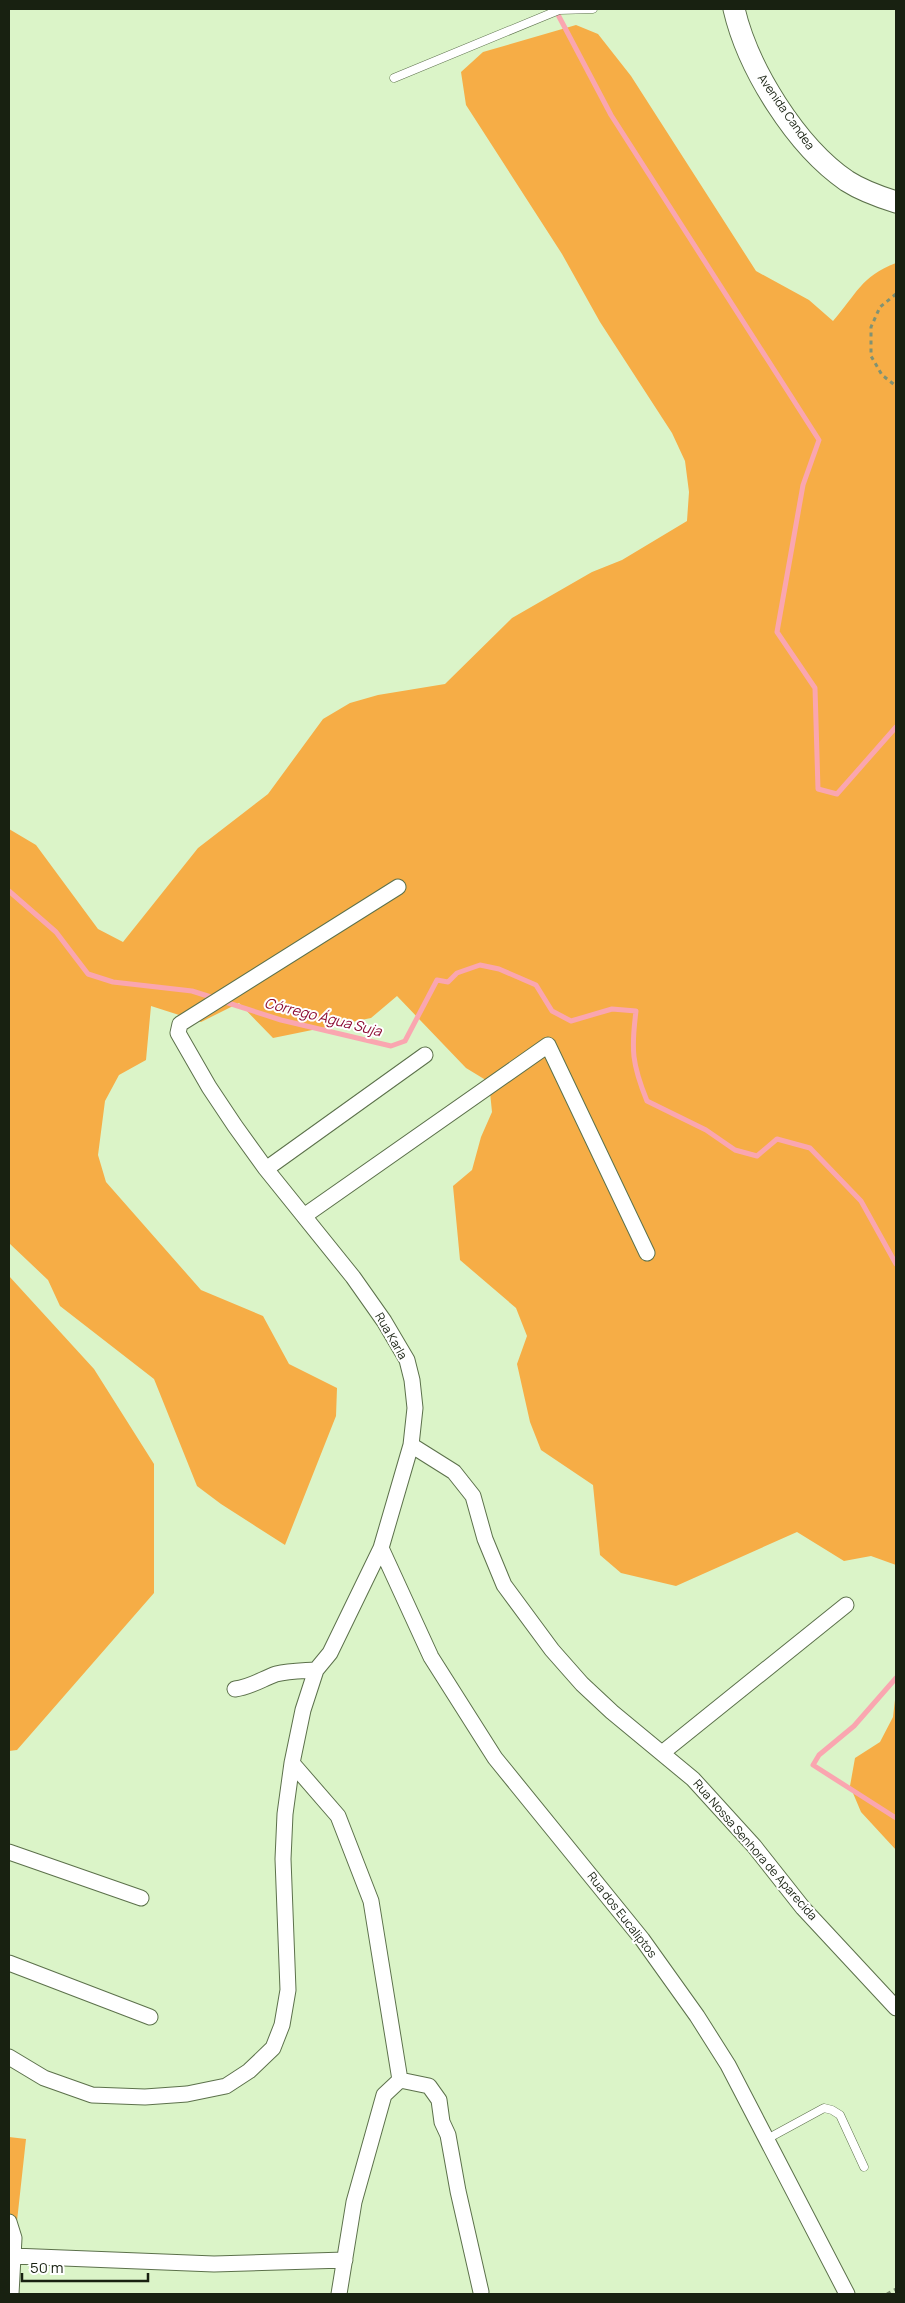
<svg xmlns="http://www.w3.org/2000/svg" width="905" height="2303" font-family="Manrope,sans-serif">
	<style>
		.green { fill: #f6ad46 }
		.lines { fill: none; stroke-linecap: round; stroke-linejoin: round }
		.stream { stroke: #faa6b0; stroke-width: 5 }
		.service-casing { stroke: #5c714b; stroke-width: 9 }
		.minor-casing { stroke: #5c714b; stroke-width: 17 }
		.secondary-casing { stroke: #5c714b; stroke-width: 23 }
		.path { stroke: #809273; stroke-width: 3; stroke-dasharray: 4 4; stroke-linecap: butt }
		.service { stroke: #fff; stroke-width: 8 }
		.minor { stroke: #fff; stroke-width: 15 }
		.secondary { stroke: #fff; stroke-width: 21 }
		.labels { text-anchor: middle; stroke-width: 4; stroke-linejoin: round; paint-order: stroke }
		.street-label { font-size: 12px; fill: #182111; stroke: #fff }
		.water-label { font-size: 14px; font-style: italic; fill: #8c0c34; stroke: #fff }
	</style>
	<rect width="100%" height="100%" fill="#dbf4c8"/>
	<path class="green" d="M576 25 598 34 631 76 756 271 809 300 833 321C856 295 861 276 896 263V1565L871 1556 844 1561 797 1532 676 1586 621 1573 600 1555 593 1485 541 1450 530 1422 517 1364 527 1336 516 1308 460 1260 453 1186 472 1170 481 1137 492 1112 489 1082 466 1068 397 996 371 1018 273 1038 239 1003 201 1022 151 1006 146 1060 119 1075 105 1101 98 1155 106 1182 201 1290 263 1316 289 1364 337 1388 336 1416 285 1545 221 1504 197 1486 154 1379 60 1306 48 1280 9 1243V829L36 845 98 929 123 942 198 848 268 794 323 719 350 703 378 695 445 684 512 618 592 572 622 560 687 521 689 492 685 461 672 433 600 322 562 254 466 105 461 72 483 52Z
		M9 1276 94 1369 154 1464V1593L17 1750 9 1751Z
		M896 1691V1850L861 1812 850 1786 855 1758 880 1742 893 1717Z
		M9 2137 26 2139 9 2294Z"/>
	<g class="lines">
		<path class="stream" d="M555 9 611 115 819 440 803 485 777 632 815 688 818 789 837 794 896 727
			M9 891 56 932 88 974 113 982 192 991 214 998
			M222 1001 281 1020 391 1046 405 1041 437 980 448 982 457 973 480 965 499 969 536 985 552 1011 571 1021 612 1009 636 1011C631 1050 632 1064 647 1101L706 1130 735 1150 757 1156 777 1139 810 1148 861 1201 896 1264
			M896 1678 854 1726 819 1755 813 1765 896 1818"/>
		<g class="service-casing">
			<path id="service" d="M394 78 559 10 593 9
				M767 2139 824 2108 832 2110 840 2115 864 2167"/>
		</g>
		<g class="minor-casing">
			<path id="minor" d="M266 1169 425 1055
				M304 1216 548 1045 647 1253
				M411 1445 454 1472 473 1496 485 1539 504 1585 552 1650 582 1684 612 1712 693 1779 754 1846 803 1908 896 2008
				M381 1548 431 1657 495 1758 642 1939 697 2016 728 2065 847 2294
				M235 1689C251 1687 262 1679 276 1674 289 1671 302 1671 316 1670
				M662 1753 846 1605
				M292 1763 338 1816 371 1901 400 2080
				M9 1852 141 1898
				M9 1963 150 2017
				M9 2057 44 2078 92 2095 145 2097 187 2094 226 2086 249 2071 273 2048 282 2025 288 1990 283 1859 285 1814 292 1763 303 1710 316 1670 330 1653 381 1548 411 1445 415 1408 412 1380 407 1360 384 1321 353 1277 266 1169 235 1126 209 1087 178 1033 180 1024 398 887
				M9 2222 14 2238 11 2294
				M13 2256 214 2264 345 2260
				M339 2294 354 2202 384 2095 400 2080 429 2086 439 2100 442 2122 448 2135 458 2191 481 2292"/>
		</g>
		<g class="secondary-casing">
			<path id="secondary" d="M734 9C748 69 796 146 847 181 861 190 880 197 896 202"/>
		</g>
		<path class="path" d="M896 294 880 307 871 327V356L882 375 896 386
			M887 2294 896 2289"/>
		<use href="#service" class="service"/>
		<use href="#minor" class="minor"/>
		<use href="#secondary" class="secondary"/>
	</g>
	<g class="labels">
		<g class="street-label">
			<text transform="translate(786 112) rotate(55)" y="4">Avenida Candea</text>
			<text transform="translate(391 1336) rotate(60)" y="4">Rua Karla</text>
			<text transform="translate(755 1850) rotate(49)" y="4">Rua Nossa Senhora de Aparecida</text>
			<text transform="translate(622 1915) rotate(52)" y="4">Rua dos Eucaliptos</text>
		</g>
		<g class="water-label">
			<text transform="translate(323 1017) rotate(14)" y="5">Córrego Água Suja</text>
		</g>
	</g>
	<rect width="905" height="2303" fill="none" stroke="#182111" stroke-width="20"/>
	<path d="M22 2273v8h126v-8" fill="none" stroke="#182111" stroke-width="2.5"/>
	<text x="30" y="2273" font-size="15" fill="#182111" stroke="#ffffff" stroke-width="4" paint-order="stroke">50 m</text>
</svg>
